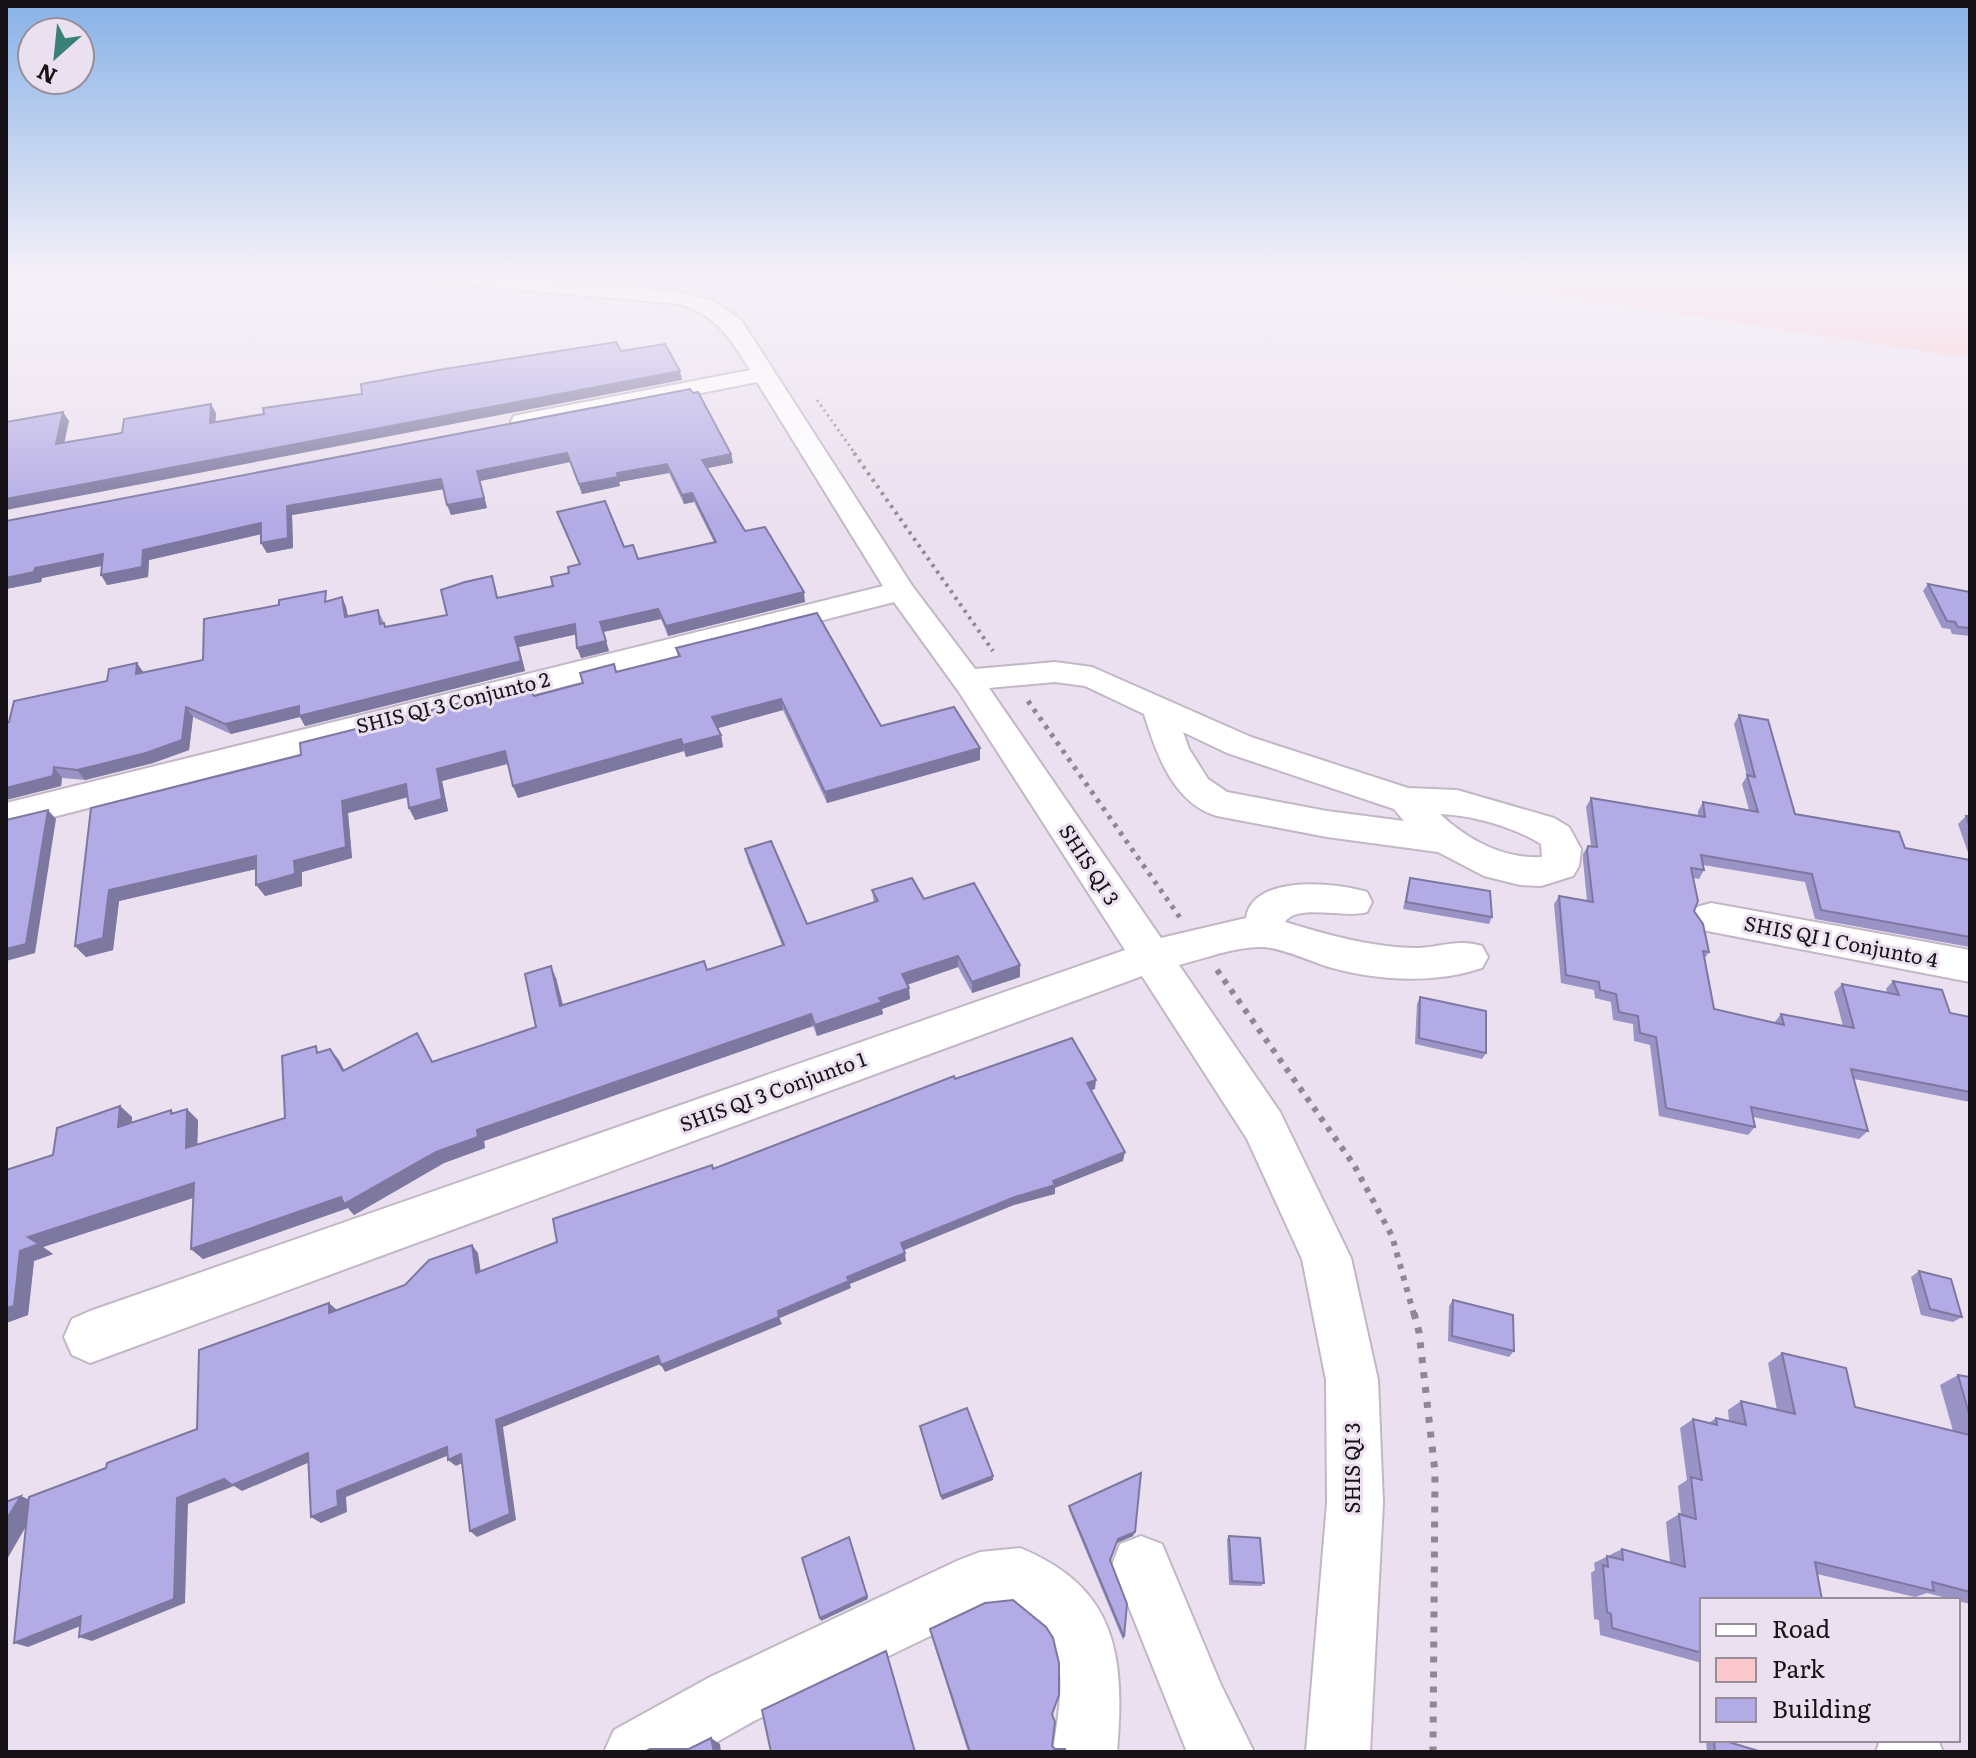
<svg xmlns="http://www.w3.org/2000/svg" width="1976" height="1758" font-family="Literata,serif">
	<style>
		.green { fill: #fdc7ce }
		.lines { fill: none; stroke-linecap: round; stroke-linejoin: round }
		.minor-casing { stroke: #c1b7c5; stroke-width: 4 }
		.path-far4 { stroke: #8f8792; stroke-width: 3; stroke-dasharray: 2 4; stroke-linecap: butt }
		.path-far3 { stroke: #8f8792; stroke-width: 4; stroke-dasharray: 3 5; stroke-linecap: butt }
		.path-far2 { stroke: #8f8792; stroke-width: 5; stroke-dasharray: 4 6; stroke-linecap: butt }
		.path-far1 { stroke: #8f8792; stroke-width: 6; stroke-dasharray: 5 7; stroke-linecap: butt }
		.path { stroke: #8f8792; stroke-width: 7; stroke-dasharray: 6 9; stroke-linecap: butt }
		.minor { fill: #fff; fill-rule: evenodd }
		.wall { fill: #9a93c5 }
		.shaded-wall { fill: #7d78a0 }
		.building { fill: #b3abe5; stroke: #7d78a0; stroke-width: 2 }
		.labels { text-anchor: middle; stroke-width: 6; stroke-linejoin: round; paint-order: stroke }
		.street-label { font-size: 20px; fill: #161217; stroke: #ebe0ef }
	</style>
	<rect width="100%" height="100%" fill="#ebe0ef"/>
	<path class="green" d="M1431 276H1970V358Z"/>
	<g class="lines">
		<g class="minor-casing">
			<path id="minor" d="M423 276H503L681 292 713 301 741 320 913 587 975 669 1055 662 1092 667 1251 737 1408 788 1457 790 1554 818 1569 827 1581 849 1579 866 1573 876 1541 886 1520 885 1484 876 1438 852 1327 837 1217 816C1173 803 1156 753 1144 714L1085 686 1055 682 989 688 1161 938 1246 918C1252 874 1337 882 1367 892L1372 902 1367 912C1345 919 1297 903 1285 922 1328 935 1370 947 1414 948 1438 948 1459 938 1482 946L1488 957 1482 968C1434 984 1378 981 1329 967 1309 961 1285 949 1264 947 1236 946 1206 958 1179 965L1280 1112 1351 1258 1378 1380 1383 1503 1370 1752H1306L1327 1503 1326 1380 1302 1259 1247 1139 1142 976 90 1363 72 1355 64 1337 72 1319 90 1311 1125 950 959 692 894 602 6 829V803L883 586 757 382 523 428 514 426 511 421 514 416 523 414 750 370C731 339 716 315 680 304L433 282ZM1183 732 1227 753 1394 809 1404 821 1327 811 1227 792 1208 779 1189 749ZM1440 814C1472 815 1514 827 1541 844L1542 857C1503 859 1468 840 1440 814Z
				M1711 903 1970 950V982L1697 929 1691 918 1697 907Z
				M1141 1536 1162 1544 1221 1685 1254 1752H1187L1112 1565 1120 1544Z
				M1020 1548C1118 1588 1125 1657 1117 1752H1053C1057 1720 1067 1676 1054 1646 1047 1629 1028 1617 1013 1607L984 1610 754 1721 699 1752H604L614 1730 710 1677 959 1560 980 1552Z
				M1880 1740H1938L1943 1752H1876Z"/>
		</g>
		<path class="path-far4" d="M817 400 856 455"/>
		<path class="path-far3" d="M854 453 993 651"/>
		<path class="path-far2" d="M1028 701 1181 919"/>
		<path class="path-far1" d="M1217 970 1354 1165 1392 1236 1414 1315"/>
		<path class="path" d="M1414 1313 1419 1332 1435 1472 1433 1752"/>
		<use href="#minor" class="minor"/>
	</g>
	<path class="wall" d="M690 389 731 454 733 463 707 468 745 531 805 602 668 636 661 619 603 632 609 651 581 658 576 634 519 647 525 671 305 726 300 717 231 734 193 717 189 750 153 763 85 780 62 778 61 786 6 800V723L143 673 203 660 330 600 342 597 346 607 348 616 378 610 386 627 447 615 495 586 498 598 553 586 579 564 557 512 624 547 638 559 714 542 694 502 684 504 669 473 619 482 620 486 582 494 570 462 480 481 487 508 451 515 443 489 292 515 293 548 267 553 261 543V534L149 560 148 577 107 585 102 566 42 578 41 582 6 589V521Z
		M1928 584 1970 592V636L1952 634 1950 629 1942 628 1923 591Z
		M676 648 881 726 980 748V760L827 803 783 710 717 728 721 735 723 747 686 757 684 751 518 798 513 786 508 764 442 781 448 811 415 820 409 808 408 797 348 813 352 858 302 872V886L265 896 256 869 119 901 113 950 86 957 75 946 91 808 583 683 616 672 678 657Z
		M1739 715 1795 814 1905 848 1970 860V947L1815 919 1805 882 1703 865 1704 870 1699 879 1693 878 1694 911 1709 952 1705 958 1714 1009 1774 1023 1781 1014 1843 1026 1834 992 1842 984 1887 993 1886 989 1893 981 1950 1013 1970 1017V1102L1854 1079 1868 1131 1859 1139 1753 1117 1755 1127 1748 1135 1659 1116 1650 1045 1634 1041 1633 1024 1613 1020 1611 1002 1595 998 1594 990 1561 983 1554 904 1559 896 1587 901 1583 860V854L1588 846H1591L1586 807 1591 798 1698 816V811L1703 802 1749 810 1742 784 1747 776 1734 724Z
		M1966 816H1970V858L1958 824Z
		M745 849 807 924 874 903 872 890 924 899 1020 965V977L972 993 958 967 907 985 910 999 882 1009 883 1014 817 1036 813 1026 484 1141 485 1148 444 1163 354 1215 348 1208 203 1259 191 1249 193 1198 43 1247 53 1254 34 1261 28 1315 6 1323V1170L53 1155 120 1106 132 1117V1122L171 1110 174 1113 198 1120 197 1145 285 1118 321 1052 330 1049 344 1070 424 1045 433 1062 536 1027 556 978 563 1005 707 970 782 945 748 861Z
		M1410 878 1492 917 1489 924 1403 909 1408 885Z
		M1420 997 1486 1053 1482 1059 1415 1044 1417 1004Z
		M1919 1271 1962 1317 1953 1322 1921 1315 1911 1277Z
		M1453 1300 1514 1351 1509 1357 1448 1341 1449 1306Z
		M1782 1353 1855 1407 1953 1431 1940 1385 1958 1375 1970 1377V1604L1927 1593 1915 1597 1817 1574 1702 1600V1663L1600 1635 1599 1620 1594 1619 1591 1573 1595 1570 1594 1563 1622 1549 1670 1562 1666 1522 1679 1514 1681 1515 1678 1486 1687 1480 1680 1428 1693 1419 1709 1423 1716 1418 1729 1421 1728 1410 1741 1401 1777 1410 1768 1363Z
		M1069 1506 1133 1536 1117 1543 1111 1560 1124 1637 1123 1640 1069 1510Z
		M1229 1536 1264 1583 1261 1586 1229 1585 1227 1539Z
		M930 1629 1052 1714V1746L1055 1749 1066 1752H968L932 1638Z
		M1706 1740H1722L1762 1752H1707Z"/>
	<path class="shaded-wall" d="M680 371 682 380 6 510V499Z
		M211 404 216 413 215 433 210 423Z
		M63 412 69 421 62 454 56 444Z
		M567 453 570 462 480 481 487 508 451 515 447 505 477 471Z
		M731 454 733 463 703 469 702 460Z
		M667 464 669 473 619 482 620 486 582 494 579 484 617 473Z
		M441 479 445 489 292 515 293 548 267 553 261 543 287 506Z
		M692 493 694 502 684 504 682 495Z
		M261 523 266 533 149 560 148 577 107 585 101 575 143 550Z
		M103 554 110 564 42 578 41 582 6 589V578L35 568Z
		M804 592 805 602 668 636 666 626Z
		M342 597 346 607 350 627 345 617Z
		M658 609 661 619 603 632 600 622Z
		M575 624 578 634 519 647 525 671 305 726 300 717 231 734 225 724 515 637Z
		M606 641 609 651 581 658 577 648Z
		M137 663 144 673 136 674Z
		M781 699 783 710 715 729 712 717Z
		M186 707 193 717 189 750 153 763 85 780 77 770Z
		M721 735 723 747 686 757 683 745Z
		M681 739 684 751 518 798 513 786Z
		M980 748V760L827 803 825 792Z
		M505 751 510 763 442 781 448 811 415 820 409 808 437 769Z
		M54 767 62 778 61 786 6 800V788Z
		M406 784 412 796 348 813 352 858 302 872V886L265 896 256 885 294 861 342 801Z
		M48 810 56 819 35 953 6 961V949Z
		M256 856 264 867 119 901 113 950 86 957 75 946 109 890Z
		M958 956V967L903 986 902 974Z
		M1020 965V977L972 993V982Z
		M551 966 556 978 566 1018 560 1006Z
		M909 988 910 999 882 1009 883 1014 817 1036 815 1025 879 998Z
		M811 1014 813 1026 484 1141 485 1148 444 1163 354 1215 348 1208 203 1259 191 1249 436 1152 477 1130Z
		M330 1049 339 1060 351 1083 343 1071Z
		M1096 1080 1095 1089 1086 1092 1087 1083Z
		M120 1106 132 1117 130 1138 118 1127Z
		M187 1109 198 1120 197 1159 186 1148Z
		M1125 1152 1123 1161 1055 1188V1194L1014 1205 902 1251 901 1243Z
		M194 1183 205 1194 43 1247 53 1254 34 1261 28 1315 6 1323V1308L20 1251 28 1237Z
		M472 1245 478 1253 482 1280 476 1273Z
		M905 1253 906 1261 850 1284 851 1288 780 1318 778 1311 847 1277Z
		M329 1303 337 1310 329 1313Z
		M779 1317 782 1324 665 1372 661 1365Z
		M658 1356 663 1363 503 1427 516 1520 477 1537 470 1531 496 1420Z
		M447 1447 454 1453 346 1497 347 1512 321 1523 311 1517 337 1491Z
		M308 1453 317 1459 242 1491 234 1486 188 1504 185 1603 92 1641 79 1637 177 1498 224 1479Z
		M461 1454 468 1460 456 1466 448 1460Z
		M993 1476V1480L942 1500 941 1496Z
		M21 1496 39 1504 6 1561V1520Z
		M1135 1532 1133 1536 1117 1543 1118 1539Z
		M849 1537 868 1599 821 1621 820 1618Z
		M81 1616 93 1621 28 1647 14 1643Z
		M711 1738 720 1744 721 1752H714Z"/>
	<path class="building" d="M616 342 621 351 665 344 680 371 6 499V422L63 412 56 444 122 433 124 419 211 404 210 423 264 414 263 408 362 394 361 384 444 369Z
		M690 389 693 393 698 392 731 454 702 460 745 531 765 527 804 592 666 626 658 609 600 622 606 641 577 648 575 624 515 637 521 661 299 716V706L225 724 186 707 182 740 146 753 77 770 54 767 53 776 6 788V723L9 722 14 701 107 681 109 669 137 663 136 674 203 660 204 619 279 605V600L326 591 325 602 342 597 345 617 378 610 380 624 384 623 385 627 447 615 441 590 465 582 492 576 497 598 553 586 551 577 569 573 568 567 580 564 557 512 605 501 624 547 633 545 638 559 716 542 692 493 682 495 667 464 617 473 618 477 579 484 567 453 477 471 484 498 447 505 441 479 287 506 288 538 261 543V523L143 550 142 567 101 575 103 554 35 568 34 572 6 578V521Z
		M1928 584 1970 592V628L1958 627 1955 622 1947 621Z
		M817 613 881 726 954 707 980 748 825 792 781 699 712 717 721 735 683 745 681 739 513 786 505 751 437 769 442 799 409 808 406 784 342 801 346 847 294 861 295 874 256 885V856L109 890 103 938 75 946 91 808 301 755 300 743 527 686 534 696 583 683 580 673 614 664 616 672 680 656 676 648Z
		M1739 715 1768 720 1795 814 1899 832 1905 848 1970 860V937L1821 910 1812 874 1701 855 1704 870 1691 868 1698 901 1694 911 1703 924 1709 952 1703 951 1714 1009 1784 1025 1781 1014 1854 1028 1842 984 1899 995 1893 981 1942 990 1950 1013 1970 1017V1092L1851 1069 1868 1131 1751 1107 1755 1127 1666 1108 1656 1037 1640 1033 1638 1016 1619 1012 1616 994 1600 990 1599 982 1566 975 1559 896 1593 902 1587 851 1588 846 1597 847 1591 798 1705 817 1703 802 1758 812 1747 775 1755 777Z
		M48 810 26 944 6 949V820Z
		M1966 816H1970V828Z
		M771 841 807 924 878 901 872 890 912 878 924 899 974 883 1020 965 972 982 958 956 902 974 909 988 879 998 882 1002 815 1025 811 1014 477 1130 478 1137 436 1152 344 1204 341 1197 191 1249 194 1183 28 1237 39 1244 20 1251 14 1306 6 1308V1170L53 1155 57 1128 120 1106 118 1127 171 1110V1114L187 1109 186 1148 285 1118 282 1056 316 1046 317 1053 330 1049 343 1071 417 1033 432 1062 536 1027 525 974 551 966 560 1006 704 961 707 970 784 945 745 849Z
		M1410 878 1490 891 1492 917 1406 902Z
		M1420 997 1486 1011V1053L1419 1038Z
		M1072 1038 1096 1080 1087 1083 1125 1152 1053 1181 1055 1185 1015 1197 901 1243 905 1253 847 1277 849 1281 778 1311 779 1317 661 1365 658 1356 496 1420 510 1514 470 1531 461 1454 448 1460 447 1447 337 1491 338 1506 311 1517 308 1453 232 1485 224 1479 177 1498 174 1599 79 1637 81 1616 14 1643 29 1497 106 1468 107 1463 197 1429 199 1350 329 1303V1313L405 1285 429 1260 472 1245 476 1273 557 1242 553 1219 712 1165 713 1169 954 1076 955 1079Z
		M1919 1271 1951 1279 1962 1317 1930 1309Z
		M1453 1300 1513 1315 1514 1351 1452 1336Z
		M1782 1353 1846 1368 1855 1407 1970 1435V1592L1932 1582 1934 1591 1815 1562 1822 1600H1702V1653L1612 1628 1611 1614 1607 1612 1603 1565 1608 1567 1607 1556 1623 1560 1622 1549 1685 1567 1679 1514 1696 1519 1691 1477 1702 1480 1693 1419 1717 1425 1716 1418 1746 1425 1741 1401 1795 1414Z
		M1958 1375 1970 1377V1417Z
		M967 1408 993 1476 941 1496 920 1426Z
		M1141 1473 1135 1532 1118 1539 1110 1560 1127 1604 1124 1637 1069 1506Z
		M21 1496 6 1520V1502Z
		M1229 1536 1260 1538 1264 1583 1232 1581Z
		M849 1537 867 1596 820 1618 802 1558Z
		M1013 1600 1046 1627 1053 1638 1059 1663V1695L1052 1714 1055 1722 1052 1746 1055 1749H1065L1066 1752H970L930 1629 985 1603Z
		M886 1651 915 1752H771L762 1710Z
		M711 1738 714 1752H644L650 1749H689Z
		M1714 1740H1722L1762 1752H1715Z"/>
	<linearGradient id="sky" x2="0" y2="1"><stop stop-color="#87b2e7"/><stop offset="0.53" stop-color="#f6f1f8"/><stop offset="1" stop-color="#f6f1f8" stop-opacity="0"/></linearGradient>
	<rect width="1976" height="522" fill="url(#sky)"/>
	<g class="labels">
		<g class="street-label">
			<text transform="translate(453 703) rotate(-14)" y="7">SHIS QI 3 Conjunto 2</text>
			<text transform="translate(1089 865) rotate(57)" y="7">SHIS QI 3</text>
			<text transform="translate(1841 942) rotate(11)" y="7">SHIS QI 1 Conjunto 4</text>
			<text transform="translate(773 1092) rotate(-20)" y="7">SHIS QI 3 Conjunto 1</text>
			<text transform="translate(1353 1468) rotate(-90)" y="7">SHIS QI 3</text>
		</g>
	</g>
	<rect width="1976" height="1758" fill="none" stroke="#161217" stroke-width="16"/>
	<rect x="1700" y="1598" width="260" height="144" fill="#ebe0ef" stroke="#968e99" stroke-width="2"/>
	<rect x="1716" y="1624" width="40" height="12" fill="#ffffff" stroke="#968e99" stroke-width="2"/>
	<text x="1772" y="1638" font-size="24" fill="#161217">Road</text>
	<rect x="1716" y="1658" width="40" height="24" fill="#fdc7ce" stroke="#968e99" stroke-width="2"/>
	<text x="1772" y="1678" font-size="24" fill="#161217">Park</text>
	<rect x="1716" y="1698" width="40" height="24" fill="#b3abe5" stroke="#968e99" stroke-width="2"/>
	<text x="1772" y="1718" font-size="24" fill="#161217">Building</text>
	<g transform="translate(56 56) rotate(207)"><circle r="38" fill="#ebe0ef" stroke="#968e99" stroke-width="2"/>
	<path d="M0-6L14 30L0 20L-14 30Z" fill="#398078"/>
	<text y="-12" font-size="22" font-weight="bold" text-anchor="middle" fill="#161217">N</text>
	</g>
</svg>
